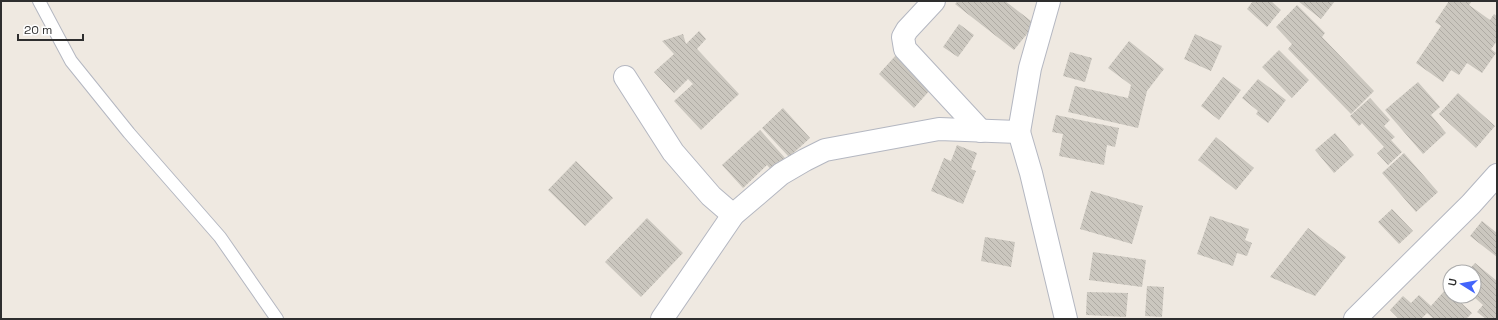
<svg xmlns="http://www.w3.org/2000/svg" width="1498" height="320" font-family="'Space Grotesk',sans-serif">
	<style>
		.building { fill: url(#building-back-hatch) }
		.lines { fill: none; stroke-linecap: round; stroke-linejoin: round }
		.lane-casing { stroke: #b4b7c1; stroke-width: 14 }
		.street-casing { stroke: #b4b7c1; stroke-width: 24 }
		.secondary-casing { stroke: #b4b7c1; stroke-width: 24 }
		.lane { stroke: #fff; stroke-width: 12 }
		.street { stroke: #fff; stroke-width: 22 }
		.secondary { stroke: #fff; stroke-width: 22 }
	</style>
	<defs>
		<pattern id="building-back-hatch" width="6" height="6" patternUnits="userSpaceOnUse"><rect width="6" height="6" fill="#cbc7bf"/><path d="M-1 5l2 2M0 0l6 6M5-1l2 2" fill="none" stroke="#afaba4"/></pattern>
	</defs>
	<rect width="100%" height="100%" fill="#efe9e1"/>
	<path class="building" d="M958 1H1005L1035 24 1014 50 955 4Z
		M1253 1H1271L1281 10 1267 27 1247 9Z
		M1298 1H1335L1321 19Z
		M1449 1H1472L1469 5 1490 20 1494 14 1497 16V41L1491 49 1496 53 1482 73 1467 63 1459 75 1451 70 1443 82 1416 63 1441 26 1435 22Z
		M1297 5 1325 33 1322 37 1374 91 1351 114 1288 49 1292 44 1276 27Z
		M959 24 974 35 958 57 943 47Z
		M699 31 706 39 697 49 739 94 701 130 674 101 693 84 688 79 674 93 654 72 674 54 662 41 683 34 686 44Z
		M1195 34 1222 46 1211 71 1184 59Z
		M1129 41 1164 69 1147 91 1138 128 1068 112 1075 86 1128 98 1131 85 1108 68Z
		M1279 50 1309 80 1292 98 1262 67Z
		M1070 52 1092 58 1085 82 1063 76Z
		M896 55 931 89 914 108 879 74Z
		M1223 77 1241 90 1219 120 1201 106Z
		M1258 79 1286 100 1268 123 1256 114 1258 111 1242 98Z
		M1418 82 1440 107 1431 115 1446 133 1423 154 1385 110Z
		M1458 93 1495 126 1476 148 1439 114Z
		M1370 98 1390 120 1384 126 1395 137 1391 140 1402 152 1388 165 1377 153 1384 147 1362 123 1359 126 1350 116Z
		M783 108 810 138 789 157 762 128Z
		M1056 115 1119 128 1115 147 1107 145 1104 165 1059 156 1063 134 1052 132Z
		M760 130 785 158 774 173 767 165 743 188 722 165Z
		M1335 133 1354 155 1334 173 1315 150Z
		M1216 137 1254 168 1236 190 1198 160Z
		M957 145 977 153 971 169 976 171 963 204 931 191 944 158 951 161Z
		M1404 153 1438 192 1416 212 1382 173Z
		M576 161 613 198 585 226 548 190Z
		M1091 191 1143 206 1132 244 1080 229Z
		M1392 209 1413 231 1399 244 1378 222Z
		M1210 216 1249 229 1245 240 1252 243 1247 256 1237 253 1233 266 1197 254Z
		M647 218 683 253 641 297 605 262Z
		M1482 221 1497 233V257L1470 236Z
		M1308 228 1346 257 1315 296 1270 277Z
		M985 237 1015 242 1011 267 981 261Z
		M1093 252 1146 260 1142 287 1089 280Z
		M1475 263 1497 281V319H1486L1477 312 1483 305 1474 297V272H1467Z
		M1147 286 1164 287 1162 317 1145 316Z
		M1446 289 1450 292V296H1454L1472 313 1466 319H1434L1427 313 1421 319H1399L1390 310 1403 296 1411 303 1419 295 1431 306Z
		M1087 292 1128 293 1126 317 1086 315Z"/>
	<g class="lines">
		<g class="lane-casing">
			<path id="lane" d="M39 1 71 61 129 133 220 237 277 319"/>
		</g>
		<g class="street-casing">
			<path id="street" d="M934 1 907 30 903 37 905 49 981 131
				M625 77 673 152 711 196 733 215
				M1019 132 1030 68 1049 1"/>
		</g>
		<g class="secondary-casing">
			<path id="secondary" d="M662 319 733 215 781 174 805 160 825 150 939 129 1019 132 1031 173 1066 319
				M1355 319 1471 204 1497 175"/>
		</g>
		<use href="#lane" class="lane"/>
		<use href="#street" class="street"/>
		<use href="#secondary" class="secondary"/>
	</g>
	<rect width="1498" height="320" fill="none" stroke="#2e2e2e" stroke-width="4"/>
	<g transform="translate(1462 284) rotate(281)"><circle r="19" fill="#ffffff" stroke="#ababab"/>
	<path d="M0-3L7 15L0 10L-7 15Z" fill="#4264fb"/>
	<text y="-6" font-size="11" font-weight="bold" text-anchor="middle" fill="#2e2e2e">U</text>
	</g>
	<path d="M18 34v6h65v-6" fill="none" stroke="#2e2e2e" stroke-width="2"/>
	<text x="24" y="34" font-size="12" fill="#2e2e2e" stroke="#ffffff" stroke-width="3" paint-order="stroke">20 m</text>
</svg>
